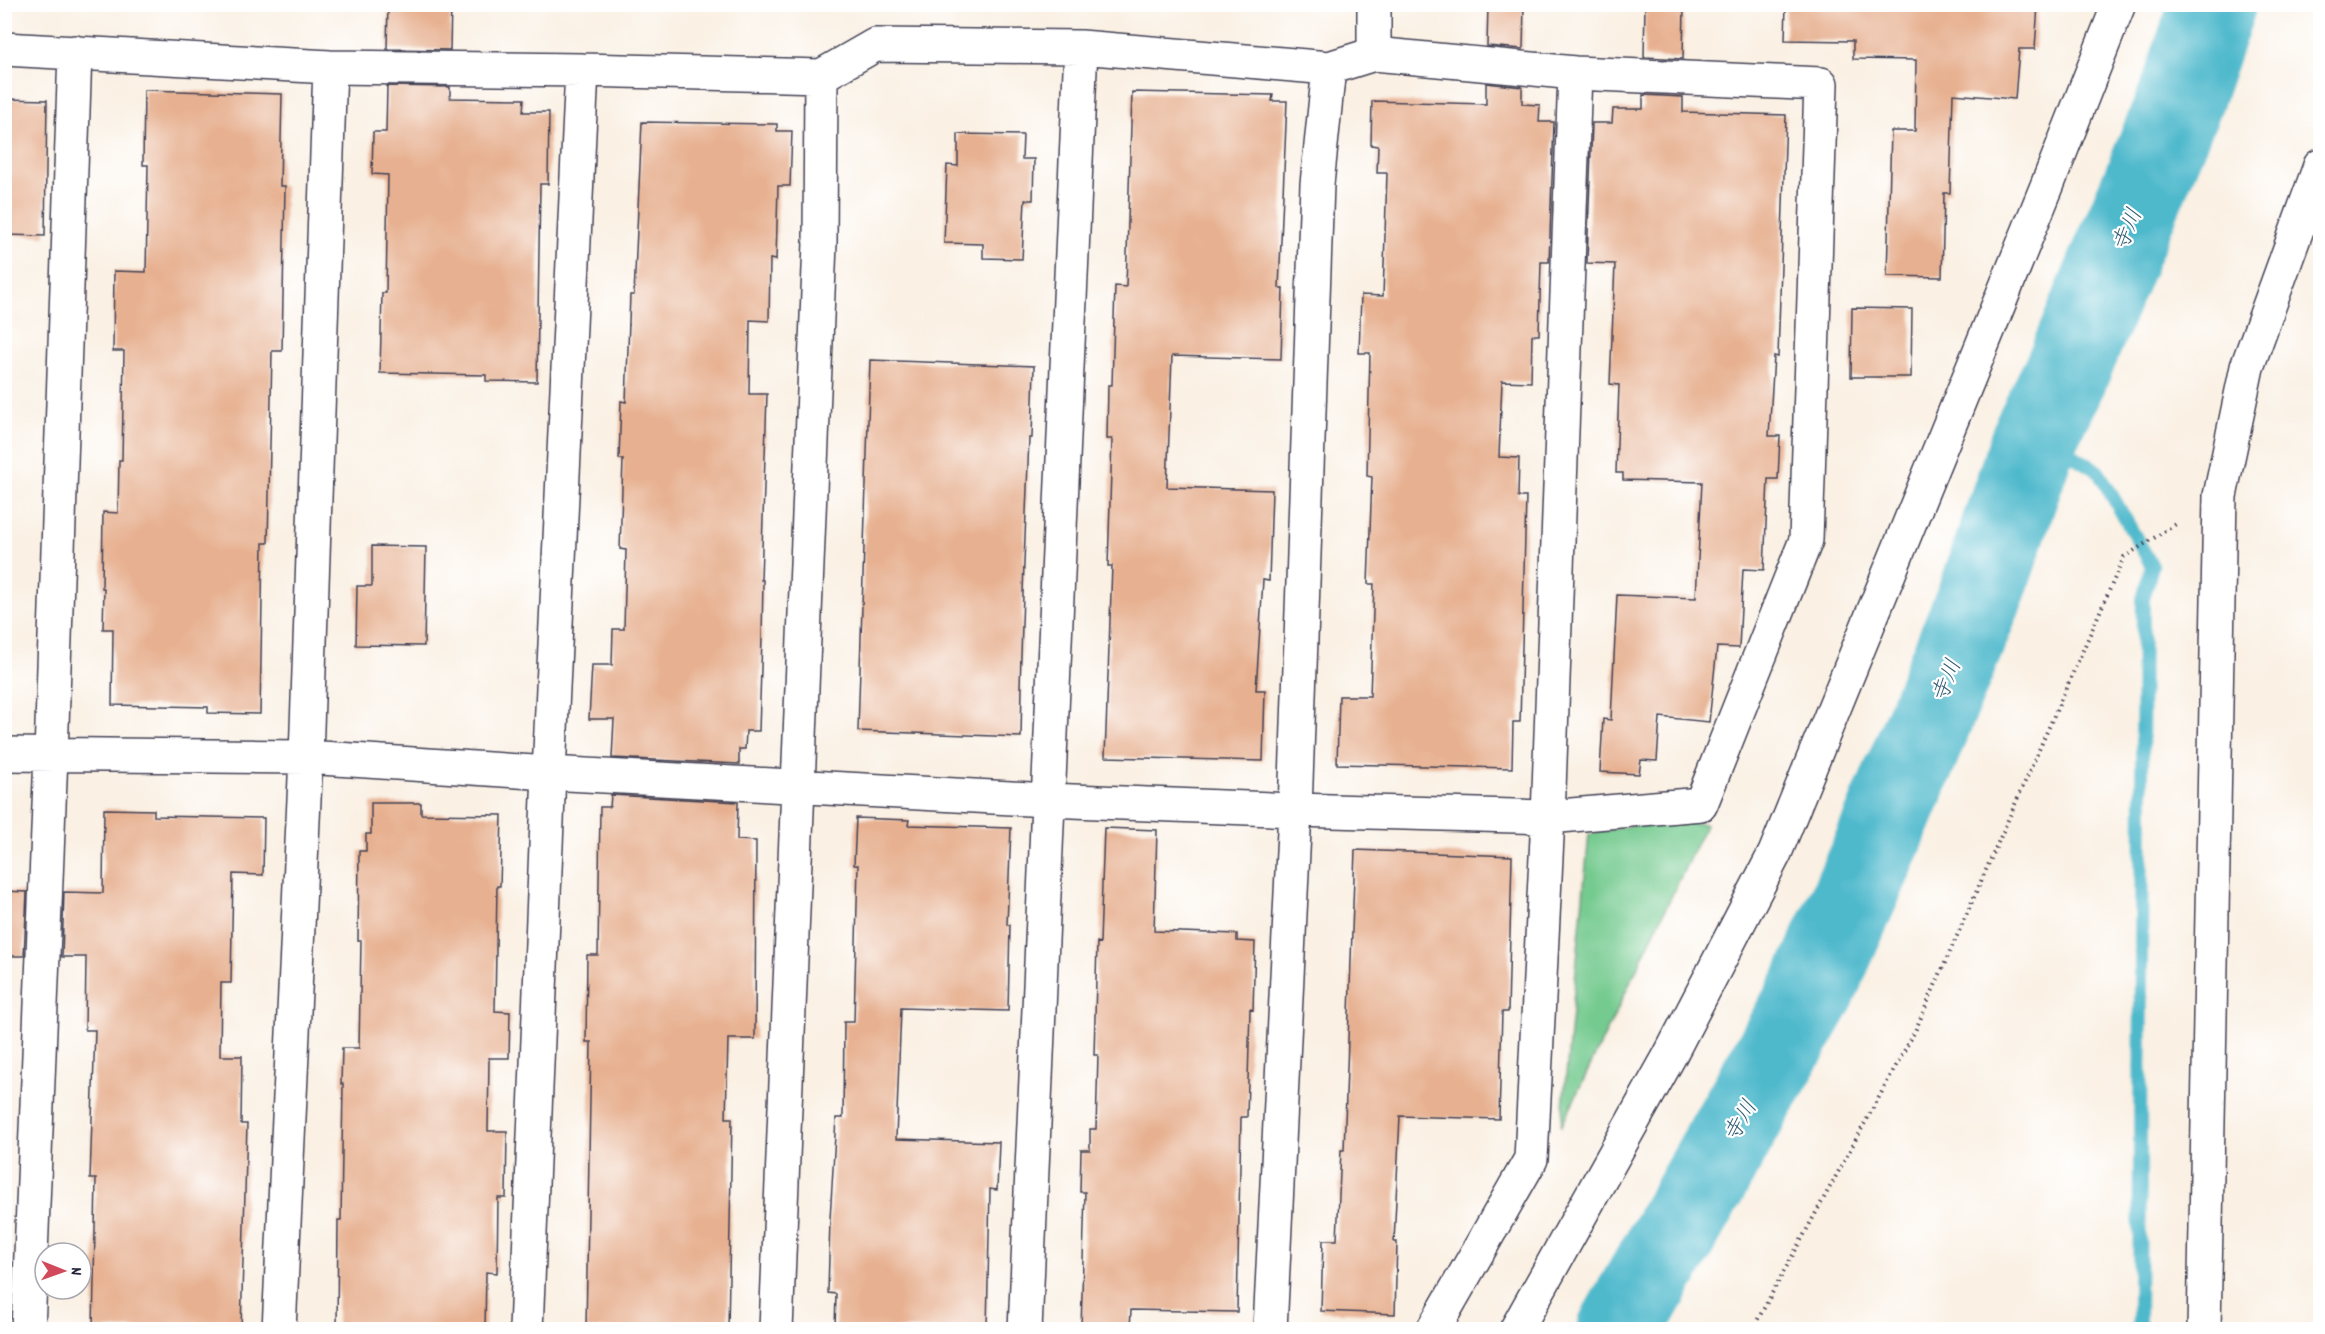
<svg xmlns="http://www.w3.org/2000/svg" width="2325" height="1334" font-family="Dekko,'Klee One',sans-serif">
	<style>
		.green { fill: #74ca8f; stroke: #4b7665; stroke-width: 1.5 }
		.lines { fill: none; stroke-linecap: round; stroke-linejoin: round }
		.stream { stroke: #4fb9cc; stroke-width: 14 }
		.river { stroke: #4fb9cc; stroke-width: 86 }
		.building { fill: #e7b191 }
		.minor-casing { stroke: #424154; stroke-width: 36 }
		.tertiary-casing { stroke: #424154; stroke-width: 36 }
		.path { stroke: #424154; stroke-width: 4; stroke-dasharray: 1.5 4.5; stroke-linecap: butt }
		.minor { stroke: #fff; stroke-width: 33 }
		.tertiary { stroke: #fff; stroke-width: 33 }
		.labels { text-anchor: middle; stroke-width: 4.5; stroke-linejoin: round; paint-order: stroke }
		.water-label { font-size: 22px; font-style: italic; fill: #345e75; stroke: #fff }
	</style>
	<rect width="100%" height="100%" fill="#fff"/>
	<filter id="ink" filterUnits="userSpaceOnUse"><feTurbulence type="fractalNoise" baseFrequency=".0167" numOctaves="2"/><feDisplacementMap in="SourceGraphic" scale="12" xChannelSelector="R" yChannelSelector="G"/><feConvolveMatrix kernelMatrix="1 2 1 2 8 2 1 2 1" color-interpolation-filters="sRGB"/></filter>
	<filter id="wash" filterUnits="userSpaceOnUse"><feTurbulence type="fractalNoise" baseFrequency=".008" numOctaves="4" result="noise"/><feDisplacementMap in="SourceGraphic" scale="24" xChannelSelector="R" yChannelSelector="G"/><feGaussianBlur stdDeviation="1.35" result="paint"/><feColorMatrix in="noise" values="0 0 0 0 0 0 0 0 0 0 0 0 0 0 0 0 0 1.4 0 .05"/><feComposite in="paint" operator="in"/></filter>
	<g filter="url(#wash)">
		<rect width="100%" height="100%" fill="#faf0e3"/>
		<path class="green" d="M1658 820 1706 824 1561 1127 1589 834Z"/>
		<g class="lines">
			<path class="stream" d="M2036 433 2098 471 2152 566 2143 599 2139 1330"/>
			<path class="river" d="M1620 1330 1813 990 1878 843 1983 589 2036 433 2066 373 2180 100 2213 4"/>
		</g>
		<g id="blocks">
			<path class="building" d="M388 4H451L450 50 387 49Z
				M1488 4H1524L1523 49 1487 46Z
				M1645 4H1684L1683 59 1644 57Z
				M1786 4H2038L2035 49H2019L2015 99 1953 94 1950 193H1944L1942 277 1887 276 1891 131H1915L1916 60 1853 59V41L1785 40Z
				M1486 83 1522 87V104L1540 105 1539 122H1554L1549 262H1541L1539 335H1532L1531 382 1502 381 1499 457 1519 458 1518 497H1526L1520 722H1513L1512 768 1337 764 1339 696H1370L1374 584H1368L1372 477 1367 476 1370 353H1359L1361 295 1383 296 1387 173H1377L1378 146 1371 145 1372 101 1486 104Z
				M387 86 450 87V98L524 99 523 112H549L548 184H540L537 382 486 381V375L380 373 382 293H386L388 175 372 174 373 132H386Z
				M144 90 282 94 280 186H285L282 351H272L268 543H263L260 714 208 713V707L112 705 113 629H103L104 588H102L103 512 118 513 119 460H122L124 351H113L114 271 146 272 148 165H143Z
				M1132 92 1273 95 1272 101H1287L1279 288H1283L1281 359 1172 356 1167 487 1272 490 1269 581 1263 580 1256 690H1265L1263 761 1105 757 1112 566H1108L1112 439H1107L1108 385H1112L1115 286 1126 287Z
				M1643 95 1683 97V112L1786 115 1778 357 1774 356 1769 436H1780L1778 479H1768L1764 570 1743 569 1739 648 1717 647 1709 722 1660 717 1657 761 1641 760 1639 774 1600 772 1603 719 1611 720 1617 595 1696 598 1702 482 1623 480V473H1616L1619 385 1610 384 1615 264 1587 263 1592 123H1612L1613 109H1643Z
				M4 99 47 100 45 236 4 235Z
				M642 122 777 124V131H792L790 186H778L776 260 770 259 769 321 750 320 749 394H767L761 580H763L762 637 759 731H746L745 749H739V764L612 758 614 719H589L592 665H612L613 629H624L626 550 620 549 623 459H619L621 401 626 402 630 295H634Z
				M958 134 1023 135 1022 159H1034L1033 200H1025L1022 259 983 258V244L944 243 947 165 958 166Z
				M1852 308 1912 309 1911 377H1851Z
				M870 360 1034 366 1032 438H1029L1024 563 1020 687H1022L1021 737 858 731Z
				M372 546 426 547 424 646 356 645 357 586H372Z
				M611 795 738 802 737 840 756 841 755 1039H728L726 1118H732L728 1329H586L591 1042H586L587 955H598L600 807H610Z
				M371 803H421V814L502 815 500 886H497L495 1011 510 1012 509 1058H489L488 1131H507L506 1198H498L497 1273 486 1272 485 1329H337L338 1220H341L343 1084H341L342 1048H359L361 941H358L359 851H366V834H371Z
				M104 809 154 810V816L264 818 263 875 233 874 231 983H221L220 1056H242L241 1124H247L241 1329H93L96 1179H90L95 1030H85L86 957H62L64 892 103 893Z
				M856 818 909 820 908 825 1011 828 1007 925H1010L1008 1011 901 1008 896 1139 999 1142 997 1190 990 1189 987 1329H835L836 1294 828 1293 830 1219 836 1118H843L844 1022H854L858 865H854Z
				M1104 828 1157 830 1154 931 1237 934V941L1255 942 1253 1010 1250 1009 1247 1117H1241L1237 1312 1131 1310 1130 1329H1081L1085 1192H1080L1081 1150H1090V1129H1096L1098 1055H1094L1097 942 1100 943Z
				M1355 850 1512 856 1508 1012H1502L1499 1119 1400 1116 1394 1242H1397L1395 1314 1321 1311 1323 1240H1337L1341 1150H1344Z
				M4 891 27 892 24 956H4Z"/>
		</g>
	</g>
	<g filter="url(#ink)">
		<use href="#blocks" fill-opacity="0" stroke="#424154" stroke-width="1.5"/>
		<g class="lines">
			<g class="minor-casing">
				<path id="minor" d="M4 49 330 67 582 70 821 76 875 45 1081 47 1329 68
					M1374 54V4
					M4 754 306 757 549 773 1048 800 1295 810 1548 817 1701 804 1806 540 1821 84 1575 73 1374 54 1329 68 1317 184 1295 810 1270 1330
					M28 1330 51 755 75 52
					M279 1330 306 757 330 67
					M526 1330 549 773 582 70
					M776 1330 820 243 821 76
					M1025 1330 1081 47
					M1433 1330 1531 1159 1548 817 1575 73
					M1516 1330 1669 1057 1775 853 2047 186 2119 4"/>
			</g>
			<g class="tertiary-casing">
				<path id="tertiary" d="M2204 1330 2220 496 2247 367 2320 166"/>
			</g>
			<path class="path" d="M1752 1330 1915 1031 2124 557 2176 524"/>
			<use href="#minor" class="minor"/>
			<use href="#tertiary" class="tertiary"/>
		</g>
	</g>
	<g class="labels">
		<g class="water-label">
			<text transform="translate(2126 229) rotate(-67)" y="8">寺川</text>
			<text transform="translate(1945 680) rotate(-68)" y="8">寺川</text>
			<text transform="translate(1739 1120) rotate(-60)" y="8">寺川</text>
		</g>
	</g>
	<rect width="2325" height="1334" fill="none" stroke="#fff" stroke-width="24"/>
	<g transform="translate(63 1271) rotate(91)"><circle r="28" fill="#ffffff" stroke="#a7a7b1" stroke-width="1.5"/>
	<path d="M0-4.5L10 22L0 15L-10 22Z" fill="#d1495b"/>
	<text y="-9" font-size="16" font-weight="bold" text-anchor="middle" fill="#22223b">N</text>
	</g>
</svg>
